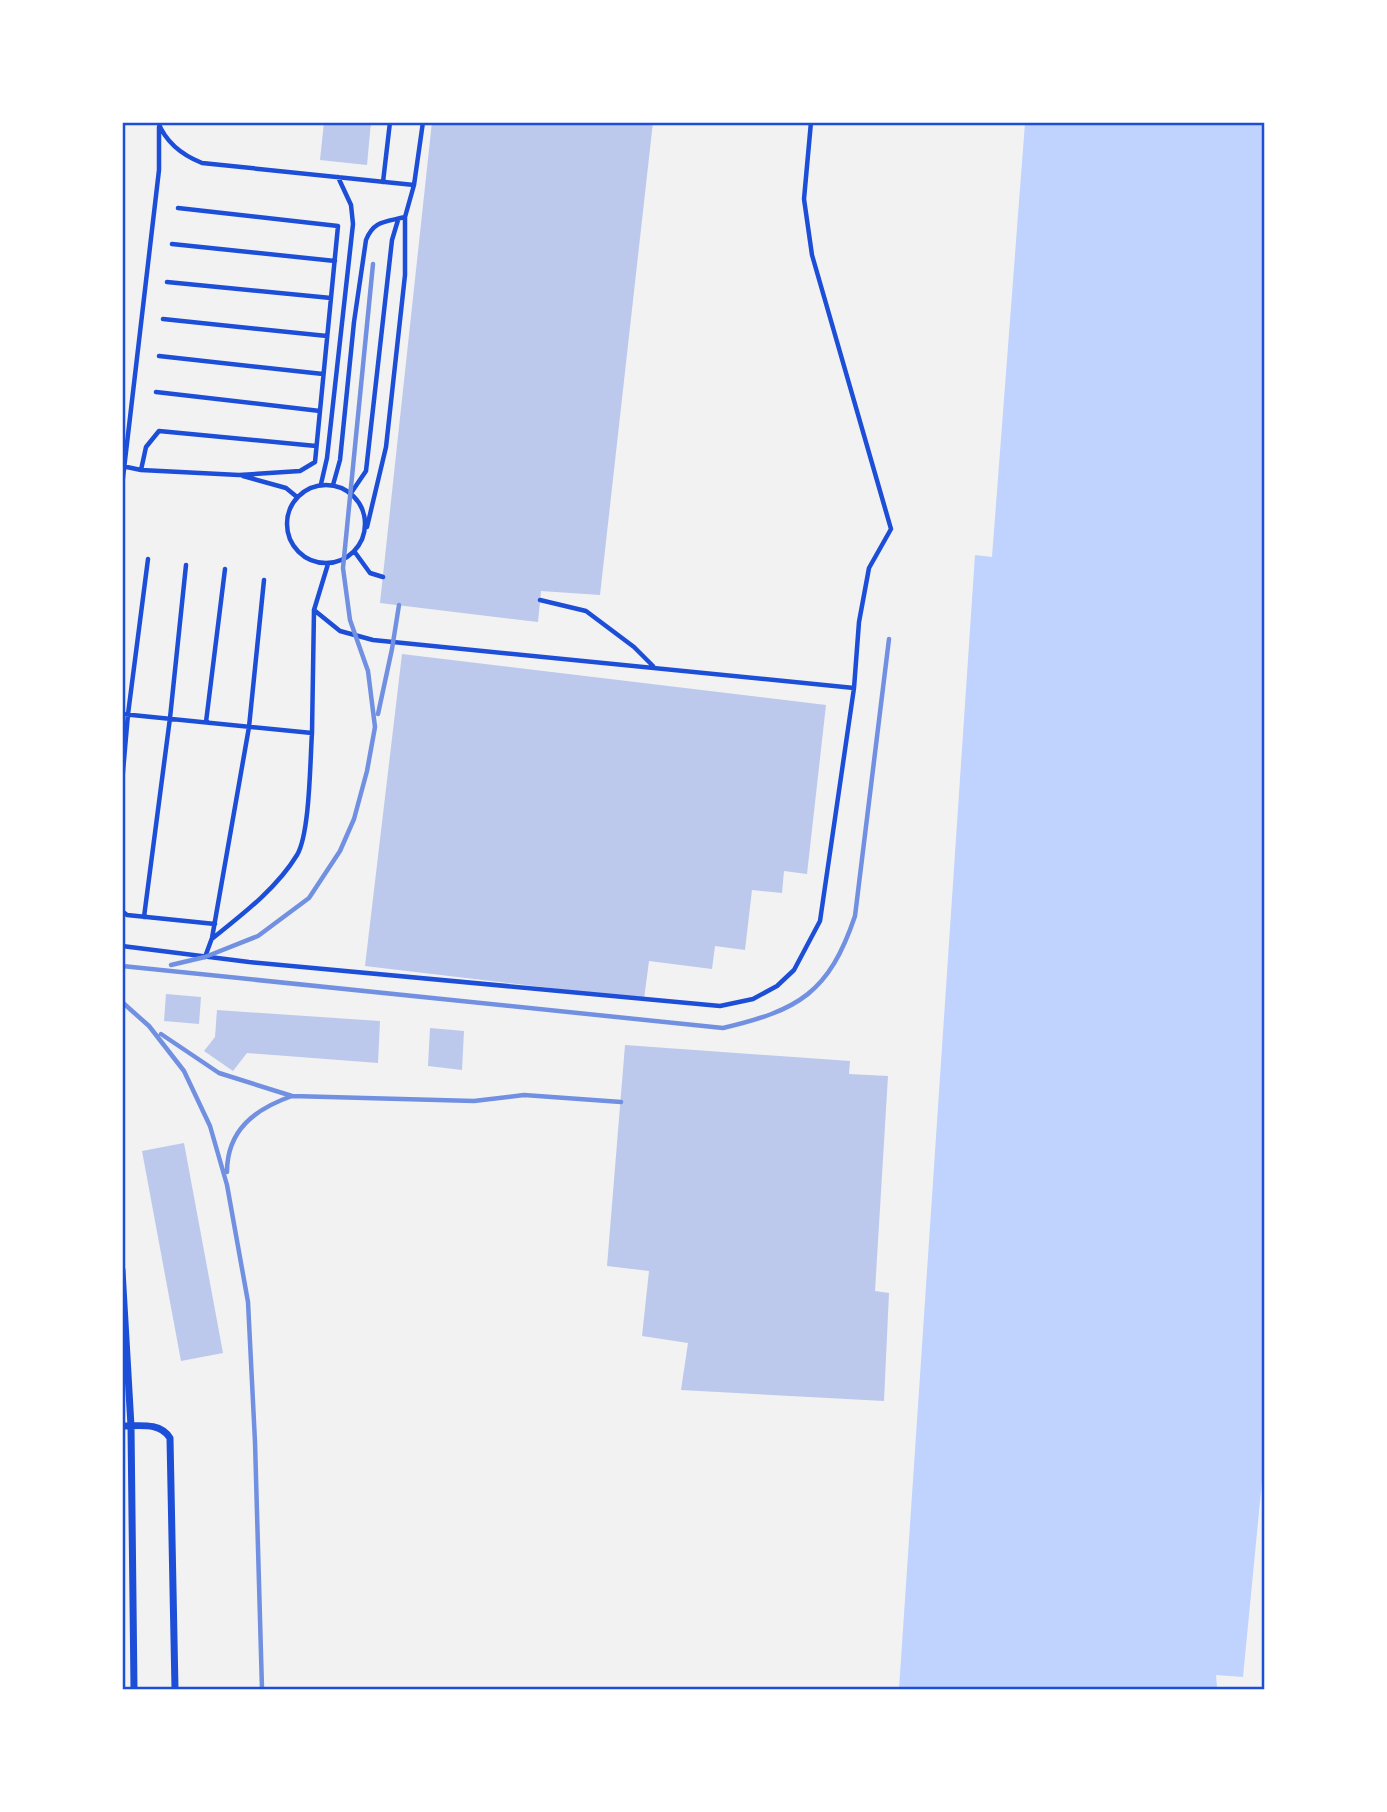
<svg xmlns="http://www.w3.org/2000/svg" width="1387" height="1812" font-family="Helvetica,sans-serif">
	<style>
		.water { fill: #bfd3fe }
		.building { fill: #bdc9ec }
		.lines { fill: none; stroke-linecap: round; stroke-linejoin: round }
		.service { stroke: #1d4ed8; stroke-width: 4.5 }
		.minor { stroke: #1d4ed8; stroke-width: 7 }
		.rail { stroke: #7290e2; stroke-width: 4.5 }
		.neatline { fill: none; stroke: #1d4ed8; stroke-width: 2.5 }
	</style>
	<rect width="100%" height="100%" fill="#f2f2f2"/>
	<path class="water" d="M1025 123H1264V1460L1243 1677 1216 1675 1217 1687 1241 1688V1689H899L975 555 992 557Z"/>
	<path class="building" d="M324 122H371L367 165 320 160Z
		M432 122H653L600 595 541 591 538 622 380 603Z
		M402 654 826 705 807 874 784 871 782 893 752 890 745 950 715 946 712 969 649 961 644 999 365 966Z
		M166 994 201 997 199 1024 164 1021Z
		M217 1010 380 1021 378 1063 247 1053 233 1071 204 1051 215 1037Z
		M430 1028 464 1031 462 1070 428 1066Z
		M625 1045 850 1061 849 1074 888 1076 875 1291 889 1293 884 1401 681 1390 688 1343 642 1336 649 1271 607 1266Z
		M184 1143 223 1353 181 1361 142 1151Z"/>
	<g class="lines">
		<path class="service" d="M158 122C166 143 182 155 202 163L414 185
			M383 182 390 122
			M172 244 335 261
			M167 282 331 298
			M163 319 327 336
			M159 356 323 374
			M156 392 320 411
			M122 466 141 470 239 475 300 471 315 462 338 226 178 208
			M141 470 146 447 159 431 316 446
			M243 476 286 488 297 497
			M321 484 327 458 353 224 351 205 338 177
			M287 524a39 39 0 1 1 78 0a39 39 0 1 1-78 0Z
			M333 485 340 460 354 322 366 240C374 220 386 222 405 217
			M122 486 159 170V127
			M351 493 366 471 392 240 398 220
			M367 527 386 447 405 275V217L414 185 423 122
			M354 551 370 573 383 577
			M540 600 586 611 634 647 653 666
			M314 610 340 631 373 640 854 688
			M122 714 312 733 314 610 328 564
			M206 722 225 569
			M122 783 128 714 148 559
			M122 911 127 915 215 924
			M144 917 170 718 186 565
			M213 938C243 914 277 888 297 855 310 833 310 761 312 733
			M122 946 249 962 720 1006 753 999 777 986 794 970 820 921 854 688 859 622 869 568 891 529 812 255 804 199 811 122
			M205 957 212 938 249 727 264 580"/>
		<path class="minor" d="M122 1270 131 1426 134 1689
			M122 1426C140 1426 160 1422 170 1438L175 1689"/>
		<path class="rail" d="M378 714 392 649 399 605
			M171 965 205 957 258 936 309 898 340 851 354 819 367 771 375 727 368 671 350 620 343 568 373 264
			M122 966 723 1028C799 1010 829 993 855 916L889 639
			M122 1002 149 1026 184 1071 210 1126 227 1185 248 1302 255 1442 262 1689
			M161 1034 219 1073 292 1096 474 1101 524 1095 621 1102
			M227 1172C227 1130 255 1109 292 1096"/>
	</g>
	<rect width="1387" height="1812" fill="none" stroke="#ffffff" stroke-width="248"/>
	<rect x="124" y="124" width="1139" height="1564" class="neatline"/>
</svg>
